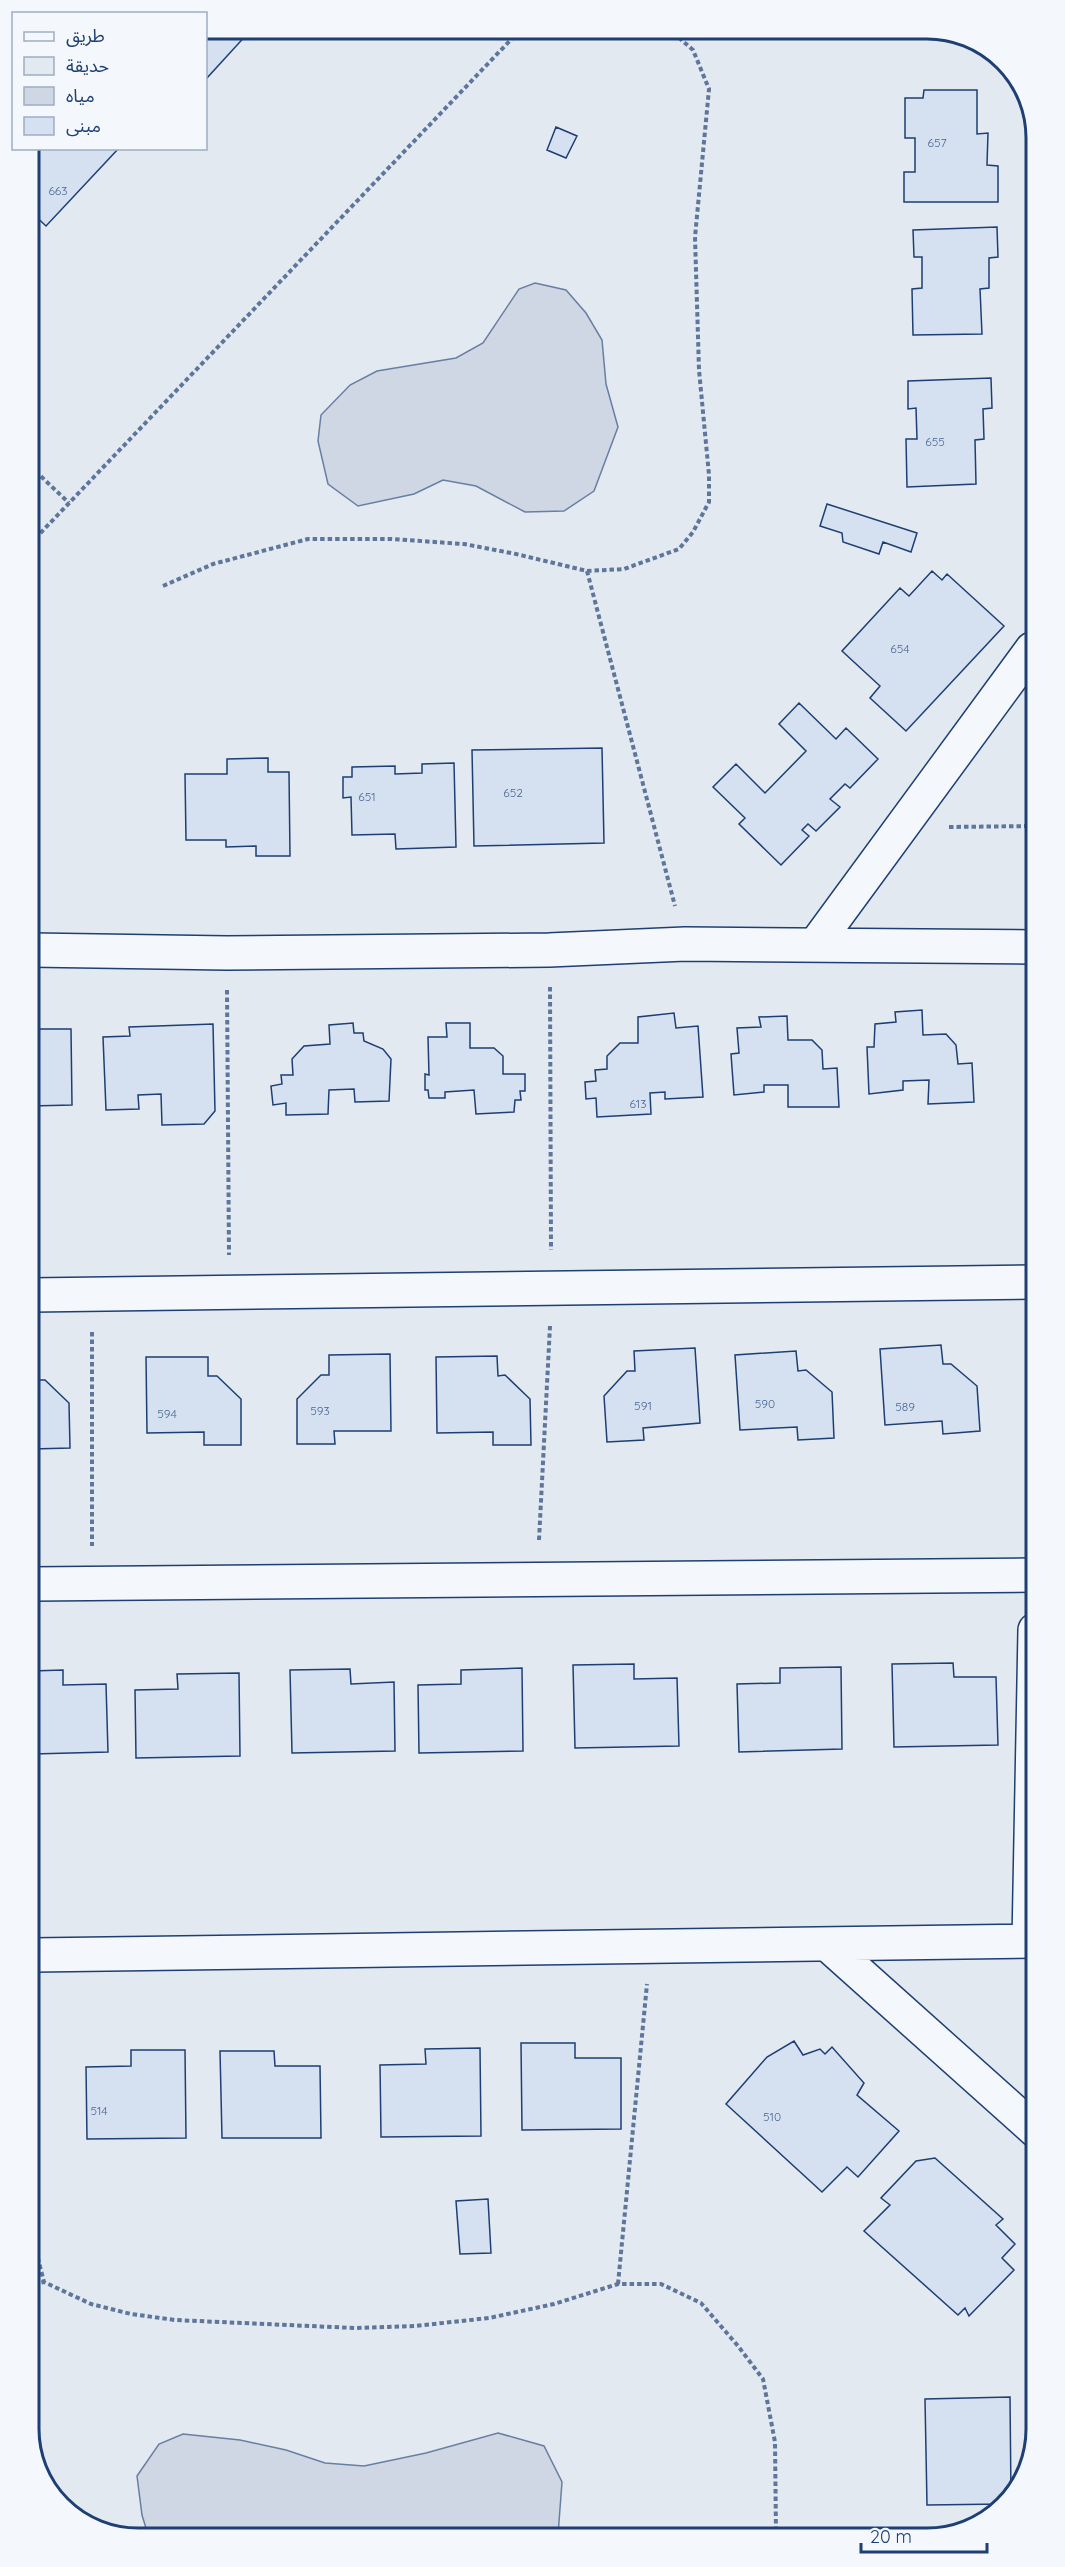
<svg xmlns="http://www.w3.org/2000/svg" width="1065" height="2567" font-family="Quicksand,'Noto Sans Arabic',sans-serif">
	<style>
		.green { fill: #e3e9f0; stroke: #687fa3; stroke-width: 1.5 }
		.water { fill: #cfd7e4; stroke: #687fa3; stroke-width: 1.5 }
		.building { fill: #d5e0f0; stroke: #1d3f73; stroke-width: 1.5 }
		.lines { fill: none; stroke-linecap: round; stroke-linejoin: round }
		.minor-casing { stroke: #1d3f73; stroke-width: 36 }
		.path { stroke: #5e769c; stroke-width: 4; stroke-dasharray: 4.5 3; stroke-linecap: butt }
		.minor { stroke: #f4f7fb; stroke-width: 33 }
		.labels { text-anchor: middle; stroke-width: 4.5; stroke-linejoin: round; paint-order: stroke }
		.number-label { font-size: 12px; fill: #4b6792 }
		.rim { fill: none; stroke: #1d3f73; stroke-width: 3 }
	</style>
	<rect width="100%" height="100%" fill="#f4f7fb"/>
	<path class="green" d="M206 29H935L994 51 1031 103 1036 2430 1014 2496 962 2533 130 2538 71 2516 34 2464 29 149 206 148Z"/>
	<path class="water" d="M535 283 566 290 586 313 602 340 606 384 618 427 594 491 564 511 525 512 476 486 443 480 414 494 358 506 328 484 318 441 321 415 350 385 377 371 456 358 483 343 519 289Z
		M498 2433 544 2446 562 2482 558 2535 149 2538 142 2515 137 2476 159 2444 183 2434 240 2440 286 2450 325 2463 364 2466 426 2453Z"/>
	<path class="building" d="M206 29H247L250 31 206 79Z
		M924 90H977V134L988 133 987 165 998 166V202H904V172H915V138H905V98H923Z
		M556 127 577 136 566 158 547 150Z
		M29 148H119L46 226 29 210Z
		M997 227 998 257 989 258V288L980 289 982 334 913 335 912 289 922 288V257H914L913 230Z
		M991 378 992 408 983 409 984 439 975 440 976 484 907 487 906 439H917L916 408 908 409V381Z
		M827 504 917 533 911 552 883 542 879 554 843 542 842 533 820 526Z
		M932 571 942 580 947 574 1004 626 906 731 870 698 880 686 842 651 900 588 909 596Z
		M799 703 836 739 846 728 878 759 850 788 845 784 830 799 840 807 816 831 808 824 802 830 809 836 781 865 739 824 745 818 713 787 736 764 765 793 806 751 779 724Z
		M602 748 604 843 474 846 472 750Z
		M268 758V772H289L290 856H256V846L226 847V840H186L185 774H227V759Z
		M454 763 456 847 396 849 395 834 352 835 351 797 343 798V777H352V767L395 766V774L422 773V764Z
		M922 1010 923 1035 946 1034 956 1045 958 1064 972 1063 974 1102 928 1104 929 1080 903 1081V1090L869 1094 867 1047H874L875 1024 896 1022 895 1012Z
		M674 1013 676 1028 698 1026 703 1097 665 1099V1092L650 1093 651 1114 597 1117 596 1098 586 1099 585 1082 596 1081 595 1070 607 1069V1056L620 1043H638V1017Z
		M787 1016 788 1040H812L822 1050 823 1069 837 1068 839 1107H788V1085H764V1092L734 1095 731 1054 739 1053 737 1028 761 1027 759 1017Z
		M353 1023 354 1033H363L364 1041 383 1049 391 1059 389 1101 355 1102 354 1089 329 1090 328 1114 286 1115V1103L273 1105 271 1086 282 1084 281 1075H293L292 1059 304 1046 330 1044 329 1025Z
		M446 1023H470V1048H494L503 1056V1074H525V1091H520L521 1100H515L514 1112 476 1114 474 1090 445 1092V1098H429L428 1090H425V1074L429 1075 428 1037H447Z
		M213 1024 215 1111 204 1124 162 1125 161 1094 138 1095 139 1109 106 1110 103 1037 130 1036 129 1027Z
		M31 1029H71L72 1105 31 1106Z
		M941 1345 943 1364H951L977 1386 980 1431 943 1434 942 1421 885 1425 880 1349Z
		M695 1348 700 1423 643 1428 644 1440 607 1442 604 1396 627 1371H635L634 1351Z
		M796 1351 798 1371 806 1370 832 1392 834 1438 798 1440 797 1427 740 1430 735 1355Z
		M390 1354 391 1431H334L335 1444H297V1399L321 1375H329V1355Z
		M497 1356 498 1376 505 1375 530 1399 531 1445H493V1432L437 1433 436 1357Z
		M146 1357H208V1376H217L241 1399V1445H204V1432L147 1433Z
		M32 1360H36V1380H45L69 1403 70 1448 32 1449Z
		M953 1663 954 1677H996L998 1745 894 1747 892 1664Z
		M634 1664V1679L677 1678 679 1746 575 1748 573 1665Z
		M841 1667 842 1749 739 1752 737 1684 780 1683V1668Z
		M522 1668 523 1751 419 1753 418 1685 461 1684V1670Z
		M350 1669 351 1684 394 1682 395 1751 292 1753 290 1670Z
		M63 1670V1685L106 1684 108 1752 33 1754 32 1671Z
		M239 1673 240 1756 136 1758 135 1690 178 1689 177 1674Z
		M794 2041 803 2055 820 2049 825 2054 832 2047 864 2083 857 2095 899 2131 858 2177 847 2167 822 2192 726 2104 767 2057Z
		M521 2043H575V2058H621V2129L522 2130Z
		M480 2048 481 2136 381 2137 380 2065 426 2064 425 2049Z
		M131 2050H185L186 2138 87 2139 86 2067 131 2066Z
		M220 2051H274L275 2066H320L321 2138H222Z
		M935 2158 1003 2219 996 2225 1015 2244 1002 2258 1014 2270 969 2316 965 2308 958 2315 864 2231 890 2205 881 2198 916 2161Z
		M488 2199 491 2253 460 2254 456 2201Z
		M1010 2397 1011 2497 1003 2504 927 2505 925 2399Z"/>
	<g class="lines">
		<g class="minor-casing">
			<path id="minor" d="M815 945 1032 649
				M31 950 227 953 549 950 685 944 1033 947
				M31 1295 1034 1282
				M32 1584 1034 1575
				M1029 1941 1035 1630
				M827 1944 1036 2131
				M33 1955 1035 1941"/>
		</g>
		<path class="path" d="M30 466 69 503
			M30 544 521 29
			M587 571 675 906
			M163 586 213 564 308 539H391L464 544 516 554 587 571 624 569 679 549 693 532 709 502V475L699 370 695 237 709 89 693 50 669 29
			M949 827 1033 826
			M550 987 551 1250
			M227 990 229 1255
			M92 1332V1546
			M539 1540 550 1326
			M34 2243 44 2282
			M34 2284 44 2282 91 2304 131 2314 175 2320 355 2328 415 2326 489 2318 554 2304 618 2284H661L701 2303 738 2346 763 2379 775 2442 776 2534
			M618 2284 647 1984"/>
		<use href="#minor" class="minor"/>
	</g>
	<g class="labels">
		<g class="number-label">
			<text x="937" y="147">657</text>
			<text x="58" y="195">663</text>
			<text x="935" y="446">655</text>
			<text x="900" y="653">654</text>
			<text x="513" y="797">652</text>
			<text x="367" y="801">651</text>
			<text x="638" y="1108">613</text>
			<text x="765" y="1408">590</text>
			<text x="643" y="1410">591</text>
			<text x="905" y="1411">589</text>
			<text x="320" y="1415">593</text>
			<text x="167" y="1418">594</text>
			<text x="99" y="2115">514</text>
			<text x="772" y="2121">510</text>
		</g>
	</g>
	<path d="M0 0H1065V2567H0ZM138 39H927A99 99 0 0 1 1026 138V2429A99 99 0 0 1 927 2528H138A99 99 0 0 1 39 2429V138A99 99 0 0 1 138 39Z" fill="#f4f7fb" fill-rule="evenodd"/>
	<path class="rim" d="M138 39H927A99 99 0 0 1 1026 138V2429A99 99 0 0 1 927 2528H138A99 99 0 0 1 39 2429V138A99 99 0 0 1 138 39Z"/>
	<rect x="12" y="12" width="195" height="138" fill="#f4f7fb" stroke="#9eadc5" stroke-width="1.5"/>
	<rect x="24" y="32" width="30" height="9" fill="#f4f7fb" stroke="#9eadc5" stroke-width="1.5"/>
	<text x="66" y="42" font-size="18" fill="#1d3f73">طريق</text>
	<rect x="24" y="57" width="30" height="18" fill="#e3e9f0" stroke="#9eadc5" stroke-width="1.5"/>
	<text x="66" y="72" font-size="18" fill="#1d3f73">حديقة</text>
	<rect x="24" y="87" width="30" height="18" fill="#cfd7e4" stroke="#9eadc5" stroke-width="1.5"/>
	<text x="66" y="102" font-size="18" fill="#1d3f73">مياه</text>
	<rect x="24" y="117" width="30" height="18" fill="#d5e0f0" stroke="#9eadc5" stroke-width="1.5"/>
	<text x="66" y="132" font-size="18" fill="#1d3f73">مبنى</text>
	<path d="M861 2543v9h126v-9" fill="none" stroke="#1d3f73" stroke-width="3"/>
	<text x="870" y="2543" font-size="18" fill="#1d3f73" stroke="#f4f7fb" stroke-width="4.5" paint-order="stroke">20 m</text>
</svg>
